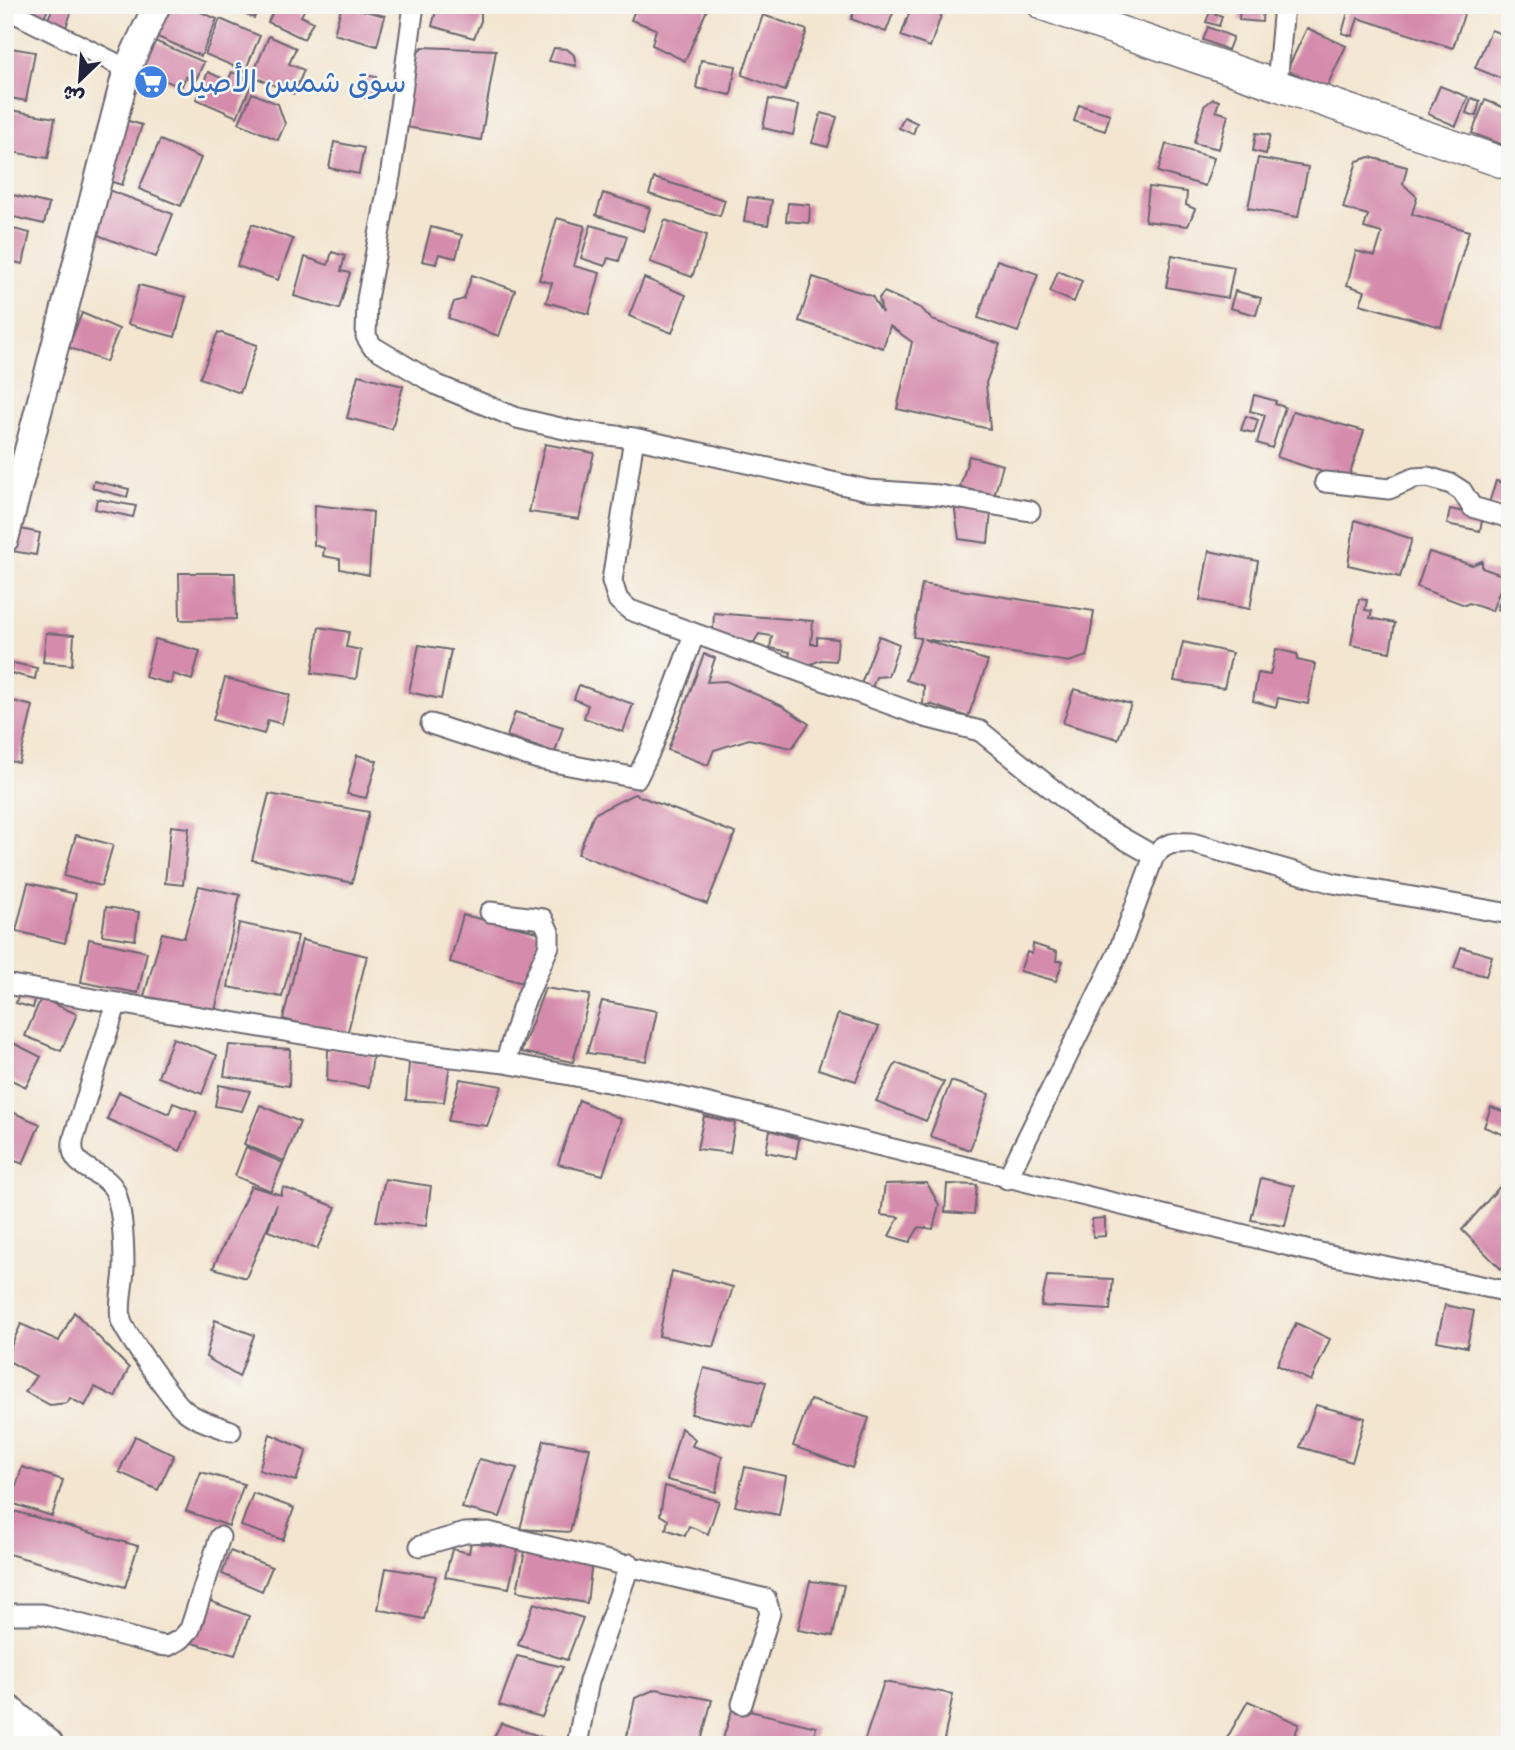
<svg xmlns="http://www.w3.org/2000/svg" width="1515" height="1750" font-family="Caveat,'Playpen Sans Arabic',sans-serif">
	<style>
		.building { fill: #d58bab }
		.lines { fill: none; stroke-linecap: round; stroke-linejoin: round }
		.street-casing { stroke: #6b666f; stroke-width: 23 }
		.secondary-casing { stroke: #6b666f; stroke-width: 30 }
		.primary-casing { stroke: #6b666f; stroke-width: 33 }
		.highway-casing { stroke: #6b666f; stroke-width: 37 }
		.street { stroke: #fff; stroke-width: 19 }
		.secondary { stroke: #fff; stroke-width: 26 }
		.primary { stroke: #fff; stroke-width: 30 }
		.highway { stroke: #fff; stroke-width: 33 }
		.labels { text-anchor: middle; stroke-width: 5; stroke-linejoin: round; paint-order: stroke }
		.shop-label { font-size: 30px; fill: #366cbe; stroke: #f6f6f2; text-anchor: start }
	</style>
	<rect width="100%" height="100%" fill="#f6f6f2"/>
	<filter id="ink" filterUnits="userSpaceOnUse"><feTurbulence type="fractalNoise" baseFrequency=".0143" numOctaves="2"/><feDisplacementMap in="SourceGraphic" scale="14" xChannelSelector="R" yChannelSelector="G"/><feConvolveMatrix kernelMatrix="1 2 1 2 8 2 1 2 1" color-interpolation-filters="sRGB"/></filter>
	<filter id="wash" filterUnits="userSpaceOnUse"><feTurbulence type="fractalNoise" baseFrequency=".00686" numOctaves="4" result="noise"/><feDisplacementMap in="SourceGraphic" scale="28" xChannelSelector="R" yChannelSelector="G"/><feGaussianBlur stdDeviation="1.57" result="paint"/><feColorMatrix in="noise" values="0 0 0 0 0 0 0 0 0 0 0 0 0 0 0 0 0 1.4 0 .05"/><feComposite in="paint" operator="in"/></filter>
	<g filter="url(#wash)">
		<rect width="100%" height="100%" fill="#f3e5cf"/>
		<g id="blocks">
			<path class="building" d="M30 5H50L44 18 28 11Z
				M54 5H74L66 27 48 19Z
				M166 5H185L217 19 201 56 153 35Z
				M223 5H260L254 18Z
				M276 5H307L301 16 313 22 304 39 268 22Z
				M342 5 385 16 377 46 334 34Z
				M446 5 481 7V21L474 38 432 26 437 7 445 9Z
				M637 5H709L685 61 652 45 656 29 631 20Z
				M857 5H896L886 32 851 19Z
				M912 5 942 13 930 47 901 36Z
				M1240 5H1263L1262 22 1239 20Z
				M1350 5H1467L1453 48 1358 18 1352 36 1342 33Z
				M1210 12 1222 16 1219 26 1206 22Z
				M763 15 807 30 785 91 742 75Z
				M220 19 260 36 245 71 205 54Z
				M1208 27 1233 37 1228 50 1203 40Z
				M1307 28 1346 46 1326 88 1287 70Z
				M1491 30 1508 36 1510 32V82L1475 68Z
				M269 36 296 48 289 64 304 70 294 94 252 76Z
				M150 39 204 62 195 82 186 77 181 87 159 78 154 92 131 83Z
				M5 47 35 52 26 101 5 97Z
				M422 47 496 50 481 140 406 127 409 117 404 116 414 59Z
				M554 48 567 49 574 55 576 66 549 61Z
				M701 60 736 66 731 95 696 88Z
				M208 72 228 81 232 72 253 81 237 117 196 99Z
				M364 75 376 77 372 99 361 97Z
				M1440 86 1468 97 1456 126 1428 114Z
				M252 93 278 104 285 124 278 140 239 123Z
				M1471 98 1480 101 1476 116 1466 113Z
				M769 99 799 105 793 135 763 128Z
				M1213 99 1219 101 1216 111 1228 115 1219 149 1194 143 1204 106Z
				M1485 100 1510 110V128L1503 145 1472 133Z
				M1079 105 1110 114 1105 131 1074 121Z
				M5 109 55 118 48 158 5 151Z
				M821 113 837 117 828 147 812 143Z
				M904 117 917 123 913 134 899 128Z
				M122 119 142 125 122 185 103 179Z
				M1256 133 1270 135 1266 154 1253 151Z
				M160 140 201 158 181 206 139 189Z
				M334 142 364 148 359 174 329 168Z
				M1166 144 1214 158 1205 186 1158 172Z
				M1370 157 1407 167 1403 184 1417 197 1412 214 1469 231 1441 327 1360 304 1365 291 1347 285 1356 251 1375 256 1382 233 1364 228 1368 215 1343 208 1357 161Z
				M1258 158 1308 167 1298 217 1248 208Z
				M654 178 725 200 720 216 649 194Z
				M1149 187 1187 192 1186 205 1195 209 1188 226 1145 221Z
				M103 188 173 214 156 257 87 231Z
				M5 193 49 204 44 224 5 215Z
				M603 193 650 208 643 231 596 215Z
				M748 197 772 200 768 225 744 221Z
				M788 203 810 205 809 223 786 221Z
				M557 218 585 226 574 266 600 273 589 314 546 302 552 283 539 280Z
				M665 220 707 235 692 277 650 262Z
				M252 224 293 239 278 280 237 266Z
				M591 225 627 236 619 261 608 258 605 266 581 258Z
				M5 227 30 233 23 264 5 260Z
				M431 227 462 235 456 258 439 254 436 264 422 261Z
				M332 252 345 256 341 271 350 273 339 309 294 296 305 257 328 265Z
				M1172 255 1234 267 1228 298 1166 287Z
				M997 260 1038 274 1018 332 978 318Z
				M1058 271 1082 281 1074 302 1050 292Z
				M472 275 515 290 499 336 448 318 454 302 464 299Z
				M813 277 872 296 882 313 879 298 884 292 921 308 932 320 1000 344 986 383 990 429 897 409 912 342 890 326 883 348 799 321Z
				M644 278 686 295 672 333 629 316Z
				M139 285 186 297 175 337 128 324Z
				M1235 291 1261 298 1256 315 1230 308Z
				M82 313 119 329 106 362 68 347Z
				M218 332 257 345 240 393 200 378Z
				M358 375 403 386 392 429 347 418Z
				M1254 395 1276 401 1275 404 1285 407 1272 448 1257 443 1265 415 1250 411Z
				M1293 411 1364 431 1349 476 1338 477 1277 457Z
				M1246 416 1258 420 1254 433 1241 430Z
				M545 444 594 453 579 519 529 512Z
				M969 456 1003 465 994 496 960 487Z
				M94 481 129 489 127 497 92 488Z
				M1496 481 1510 485V509L1489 503Z
				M953 497 991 512 988 543 959 539Z
				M97 499 136 506 133 517 95 509Z
				M315 505 373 512 369 575 340 569V559L323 556 324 548 314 545Z
				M1450 509 1483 516 1480 531 1447 524Z
				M1355 520 1412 539 1400 577 1348 565Z
				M16 528 40 533 36 555 12 551Z
				M1209 551 1258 561 1250 609 1200 600Z
				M1429 552 1472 565 1482 561V568L1505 576 1492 611 1469 603 1465 605 1417 587Z
				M179 573H235L236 619 180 620Z
				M1510 577V614L1497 609Z
				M922 584 1094 611 1087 656 1069 662 924 639 988 661 968 717 930 704 923 706 924 686 906 680 921 638 913 637Z
				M1359 599 1367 600 1365 610 1372 611 1370 618 1395 623 1390 652 1351 645Z
				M714 613 813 621 811 644H817V637L838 639 836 661 821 660 806 666 788 662 790 652 770 648 772 636 759 634 754 642 728 641 713 631Z
				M319 627 349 632 346 647 361 650 356 679 312 673Z
				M46 633 74 635 72 665 43 662Z
				M879 636 899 644 888 676 876 677 872 688 861 684Z
				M155 639 200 651 192 680 173 674 171 684 145 677Z
				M1183 642 1232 653 1224 688 1174 681Z
				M419 645 451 650 441 699 409 692Z
				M1276 649 1297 654V660L1315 664 1308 704 1278 698 1276 707 1253 701 1258 673 1270 675Z
				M704 654 715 658 707 682 726 681 782 706 809 724 792 748 749 739 714 750 708 765 668 750Z
				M13 663 37 668 35 679 10 673Z
				M225 678 290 695 282 724 268 720 264 734 213 720Z
				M579 685 633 704 623 732 584 718 588 705 574 699Z
				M1074 689 1131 704 1118 739 1063 723Z
				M5 699 33 706 19 763 5 760Z
				M515 712 563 727 555 752 507 736Z
				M357 755 377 761 366 798 347 794Z
				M269 794 369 812 352 883 252 860Z
				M634 794 735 833 707 904 578 854 594 814Z
				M171 826 189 828 183 885 165 883Z
				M76 835 113 845 101 886 64 876Z
				M28 883 76 894 65 943 16 931Z
				M199 886 240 895 215 1011 144 996 162 933 184 938Z
				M106 907 139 912 135 940 102 935Z
				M463 915 542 933 526 984 450 962Z
				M239 923 298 936 282 997 228 987Z
				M89 939 147 952 138 993 81 982Z
				M302 940 367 956 347 1035 283 1019Z
				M1033 944 1057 952 1056 961H1063L1056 981 1020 971 1027 952 1032 954Z
				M1461 947 1492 956 1486 976 1454 968Z
				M545 988 590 995 573 1062 521 1052Z
				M20 991 36 996 33 1008 16 1003Z
				M41 998 77 1014 61 1051 25 1036Z
				M602 1001 657 1011 646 1061 587 1053Z
				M838 1014 879 1027 856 1081 818 1069Z
				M173 1038 217 1055 202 1094 158 1077Z
				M5 1039 41 1057 26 1087 5 1077Z
				M229 1045 290 1049 289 1086 224 1076Z
				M328 1049 373 1054 369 1087 327 1081Z
				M409 1063 450 1065 444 1102 406 1100Z
				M896 1063 944 1082 926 1121 876 1101Z
				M460 1079 502 1086 487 1126 448 1121Z
				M951 1081 989 1094 970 1150 930 1136Z
				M219 1085 250 1091 242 1111 215 1106Z
				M119 1092 169 1114 173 1103 197 1112 180 1151 107 1119Z
				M579 1100 621 1119 603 1175 558 1164Z
				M260 1105 300 1122 284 1161 244 1144Z
				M1491 1107 1510 1114V1137L1484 1127Z
				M5 1109 40 1124 23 1164 5 1157Z
				M704 1116 735 1123 730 1153 697 1149Z
				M770 1130 799 1139 796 1158 766 1152Z
				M246 1147 283 1163 271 1191 235 1176Z
				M1508 1177 1510 1259 1501 1269 1462 1230Z
				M1261 1178 1294 1186 1285 1226 1251 1220Z
				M385 1179 431 1186 426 1226 376 1221Z
				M927 1183 939 1205 933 1229 919 1227 910 1242 889 1236 899 1217 881 1215 885 1184Z
				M947 1184 977 1185 974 1214 945 1212Z
				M251 1186 281 1195 283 1187 336 1207 317 1249 268 1231 277 1204 246 1278 213 1268Z
				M1105 1218V1236L1093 1237 1092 1219Z
				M672 1271 733 1287 714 1347 659 1336Z
				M1047 1276 1113 1279 1110 1310 1041 1306Z
				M1445 1305 1474 1311 1467 1347 1437 1341Z
				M74 1312 129 1368 115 1397 95 1387 85 1406 70 1398 67 1403 50 1405 25 1392 36 1376 5 1359 21 1324 59 1341Z
				M215 1320 254 1335 239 1377 206 1357Z
				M1296 1323 1330 1339 1311 1381 1277 1365Z
				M704 1368 766 1382 753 1427 691 1414Z
				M810 1400 869 1418 852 1468 793 1446Z
				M1316 1405 1365 1418 1352 1462 1300 1447Z
				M681 1428 695 1439 692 1446 722 1456 716 1492 667 1480Z
				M270 1434 307 1450 296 1481 259 1470Z
				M135 1436 174 1455 158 1490 119 1472Z
				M544 1440 590 1448 570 1532 520 1529Z
				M479 1459 517 1468 500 1517 462 1508Z
				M22 1467 63 1480 52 1516 11 1503Z
				M745 1467 786 1476 779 1515 735 1506Z
				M201 1472 244 1484 229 1526 186 1511Z
				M665 1486 719 1501 708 1534 689 1526 685 1536 666 1529 668 1520 660 1515Z
				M253 1493 294 1508 283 1540 241 1526Z
				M10 1510 138 1546 125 1587 5 1553V1526Z
				M471 1542 518 1549 509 1588 445 1577 452 1549 469 1553Z
				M230 1551 272 1567 262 1591 222 1574Z
				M525 1551 592 1561 587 1603 517 1591Z
				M386 1568 436 1576 424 1619 378 1609Z
				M810 1581 844 1585 833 1636 798 1630Z
				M205 1599 249 1616 235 1655 189 1642Z
				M534 1603 583 1618 567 1660 518 1645Z
				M517 1656 563 1667 542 1717 499 1705Z
				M884 1682 953 1694 943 1745H863Z
				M656 1689 712 1700 700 1745H625L635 1698Z
				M1248 1701 1299 1724 1291 1745H1223Z
				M733 1707 816 1727 813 1745H721Z
				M501 1723 553 1741 551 1745H490Z"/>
		</g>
	</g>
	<g filter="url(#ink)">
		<use href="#blocks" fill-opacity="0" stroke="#6b666f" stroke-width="2"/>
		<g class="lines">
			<g class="street-casing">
				<path id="street" d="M414 5 391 171 367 299 366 336 372 346 437 385 517 418 573 431 634 438 868 490 939 495 1030 511
					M5 8 127 69
					M1277 85 1284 5
					M634 438 612 581 618 600 630 610 925 717 980 731 1091 820 1154 856
					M1325 482 1389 489 1414 478 1428 477 1451 484 1462 491 1472 507 1510 518
					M431 724 538 759 637 778 653 745 694 635
					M490 912 543 919 549 932V946L522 1008 505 1063
					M5 984 409 1052 505 1063 656 1091 1306 1250 1510 1292
					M116 1005 74 1137C65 1172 105 1168 115 1191 123 1212 124 1244 124 1266 124 1284 118 1302 121 1320 123 1330 173 1400 182 1408 194 1420 215 1425 231 1431
					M1007 1179 1118 953 1154 856C1166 842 1175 842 1192 843L1333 883 1510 914
					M420 1546 465 1533 488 1532 766 1599 770 1613 742 1704
					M5 1614H42L158 1645 168 1646 181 1639 190 1629 220 1537
					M577 1745 589 1681 630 1564"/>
			</g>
			<g class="secondary-casing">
				<path id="secondary" d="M5 539 127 69 157 5"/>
			</g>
			<g class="primary-casing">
				<path id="primary" d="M1043 5 1510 165"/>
			</g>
			<g class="highway-casing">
				<path id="highway" d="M5 1710 46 1745"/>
			</g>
			<use href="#street" class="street"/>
			<use href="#secondary" class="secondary"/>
			<use href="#primary" class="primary"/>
			<use href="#highway" class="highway"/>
		</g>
	</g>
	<defs>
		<g id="supermarket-disc" transform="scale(1.75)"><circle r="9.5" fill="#3f7fe0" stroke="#f6f6f2"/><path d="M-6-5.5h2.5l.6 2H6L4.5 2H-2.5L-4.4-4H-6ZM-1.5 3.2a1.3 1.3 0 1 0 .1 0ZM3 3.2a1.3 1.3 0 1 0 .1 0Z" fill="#fff"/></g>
	</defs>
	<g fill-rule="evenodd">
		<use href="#supermarket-disc" x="151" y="82"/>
	</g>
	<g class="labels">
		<g class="shop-label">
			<text x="176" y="92">سوق شمس الأصيل</text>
		</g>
	</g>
	<rect width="1515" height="1750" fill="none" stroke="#f6f6f2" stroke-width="28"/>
	<g transform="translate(80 80) rotate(205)" stroke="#f6f6f2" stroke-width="5" paint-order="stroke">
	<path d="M0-5L12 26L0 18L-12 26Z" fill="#22223b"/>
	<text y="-10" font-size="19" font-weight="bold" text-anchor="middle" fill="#22223b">ش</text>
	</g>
</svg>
